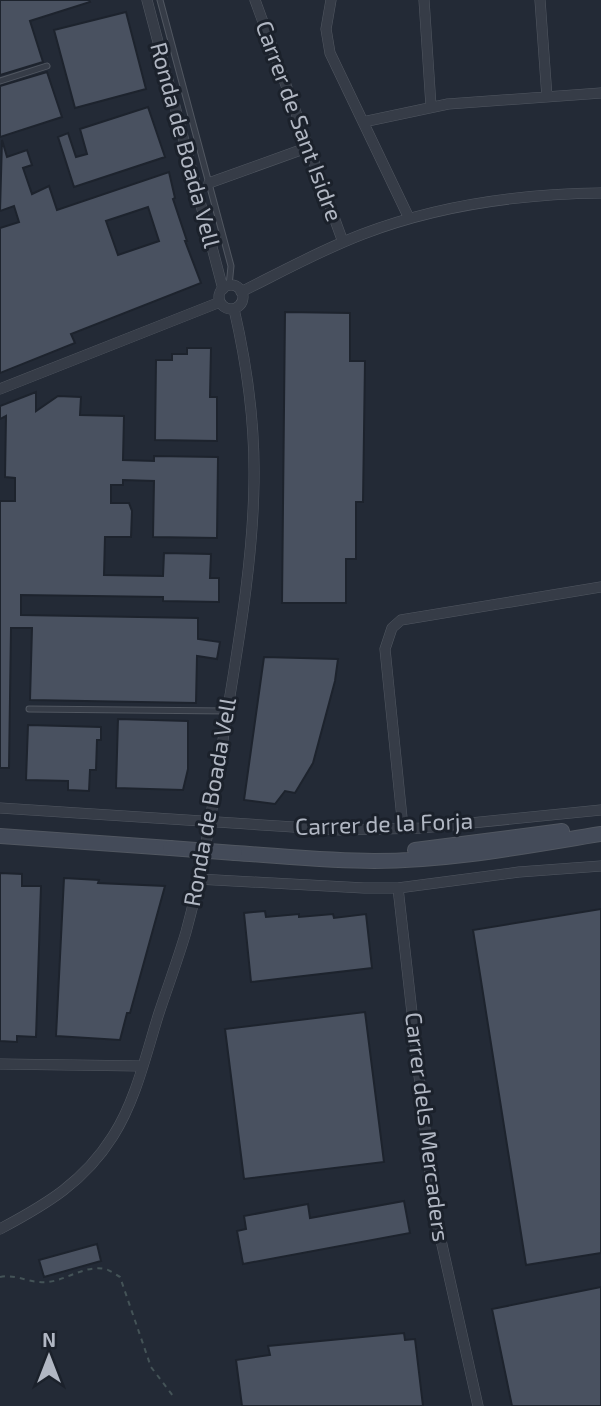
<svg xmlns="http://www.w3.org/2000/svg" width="601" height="1406" font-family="'Exo 2',sans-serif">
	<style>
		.building { fill: #495160; stroke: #1d232d; stroke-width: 2; fill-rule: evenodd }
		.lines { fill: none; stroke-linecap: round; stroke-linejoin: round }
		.lane-casing { stroke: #515761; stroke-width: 7 }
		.street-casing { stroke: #515761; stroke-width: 11 }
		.secondary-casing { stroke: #515761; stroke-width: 16 }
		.path { stroke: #445357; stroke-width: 2; stroke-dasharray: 5 5; stroke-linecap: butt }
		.lane { stroke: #363c47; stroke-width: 5 }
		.street { stroke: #363c47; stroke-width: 10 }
		.secondary { stroke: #444b59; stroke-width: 14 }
		.secondary-bridge-casing { stroke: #515761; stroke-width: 16; stroke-linecap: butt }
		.secondary-bridge { stroke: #444b59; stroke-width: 14 }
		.labels { text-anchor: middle; stroke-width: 6; stroke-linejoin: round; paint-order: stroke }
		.street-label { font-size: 23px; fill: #b1b7c3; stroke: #1b212b }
	</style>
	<rect width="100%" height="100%" fill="#232a36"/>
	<path class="building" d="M0 0H89L90 2 30 21 43 62 0 75Z
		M126 12 146 89 75 108 54 30Z
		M47 72 62 117 0 137V86Z
		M148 107 165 157 74 187 58 137 68 133 76 157 87 154 80 129Z
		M2 140 7 157 27 150 32 165 23 168 32 194 49 186 57 210 169 172 175 198 173 199 187 241H185L201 283 71 334 75 343 0 373V228L19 222 14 206 0 211ZM148 207 159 241 118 255 106 221Z
		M285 312 350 313V361H365L363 502H356V559H346V603H282Z
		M187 348H211L210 397H217V441L155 440 156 360H172V354H187Z
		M36 392V411L58 396 81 397 80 415 124 416 123 460 154 461V456L218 457 217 538 153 537 154 481 123 480V485H111V503H129L132 511 131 537H105L104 575 163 576 164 553 211 554 210 578H219V602L163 601V597L21 595V615L198 618V639L220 642 217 659 197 656 196 703 30 700 32 628H11L9 768H0V501H15V478L5 477 6 416 0 419V406Z
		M264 657 338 659 335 681 313 763 295 793 285 791 275 804 244 800Z
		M118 719 188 721V769L183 790 116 788Z
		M28 725 101 727V740H97L96 770H90L89 791 68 790V781L26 780Z
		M0 873 22 874V886H41L36 1037 17 1036V1042L0 1041Z
		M64 878 99 880 98 883 165 886 130 1013H127L120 1040 56 1036Z
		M601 909V1253L526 1265 473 930Z
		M265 911 266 917 299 914V917L333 914 334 918 366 914 372 968 251 982 244 913Z
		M365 1012 384 1162 244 1179 225 1029Z
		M404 1201 410 1233 243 1264 237 1231 246 1229 244 1216 308 1204 310 1218Z
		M97 1244 101 1261 44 1277 39 1260Z
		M601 1287V1406H512L492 1309Z
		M404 1333 405 1340 415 1339 423 1406H242L236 1360 270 1355 268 1346Z"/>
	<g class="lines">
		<g class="lane-casing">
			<path id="lane" d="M160 0 231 266 229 286
				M0 81 47 66
				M29 709 227 711"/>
		</g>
		<g class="street-casing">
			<path id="street" d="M147 0 223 289
				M255 0 343 242
				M331 0 326 29 330 53 409 218
				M424 0 431 106
				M540 0 547 97
				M363 122 448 104 601 93
				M209 183 309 147
				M219 297a12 12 0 1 1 24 0a12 12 0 1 1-24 0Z
				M241 292C281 272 321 250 363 234 439 205 520 194 601 193
				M0 389 220 302
				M0 808 341 830 421 828 601 810
				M403 828 385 649 392 628 401 620 601 587
				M198 879 364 888H398L519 872 601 866
				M398 888 434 1209 478 1406
				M0 1064 142 1066
				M0 1229C47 1204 84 1182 113 1136 136 1100 146 1054 159 1013 168 986 178 959 186 932 206 859 216 783 228 708 240 634 253 557 254 482 255 424 247 365 234 309"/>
		</g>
		<g class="secondary-casing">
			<path id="secondary" d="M0 836 170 848
				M415 850 562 831
				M235 853C281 856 328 861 374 861 450 861 526 846 601 834"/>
		</g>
		<path class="path" d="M0 1277C13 1274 26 1281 39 1282 61 1285 83 1264 105 1269 110 1270 116 1275 120 1277L151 1367 173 1396"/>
		<use href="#lane" class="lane"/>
		<use href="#street" class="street"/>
		<use href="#secondary" class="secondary"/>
		<g class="secondary-bridge-casing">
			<path id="secondary-bridge" d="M170 848 235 853"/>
		</g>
		<use href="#secondary-bridge" class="secondary-bridge"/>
	</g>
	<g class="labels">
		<g class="street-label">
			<text transform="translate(299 121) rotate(70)" y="8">Carrer de Sant Isidre</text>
			<text transform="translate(185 145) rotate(75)" y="8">Ronda de Boada Vell</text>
			<text transform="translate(210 802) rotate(-80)" y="8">Ronda de Boada Vell</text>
			<text transform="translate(384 824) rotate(-2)" y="8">Carrer de la Forja</text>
			<text transform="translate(427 1127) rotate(83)" y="8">Carrer dels Mercaders</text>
		</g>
	</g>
	<g transform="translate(49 1357)" stroke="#1b212b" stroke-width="5" paint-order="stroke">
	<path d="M0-5L12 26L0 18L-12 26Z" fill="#b1b7c3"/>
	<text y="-10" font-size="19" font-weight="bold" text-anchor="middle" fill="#b1b7c3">N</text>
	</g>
</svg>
